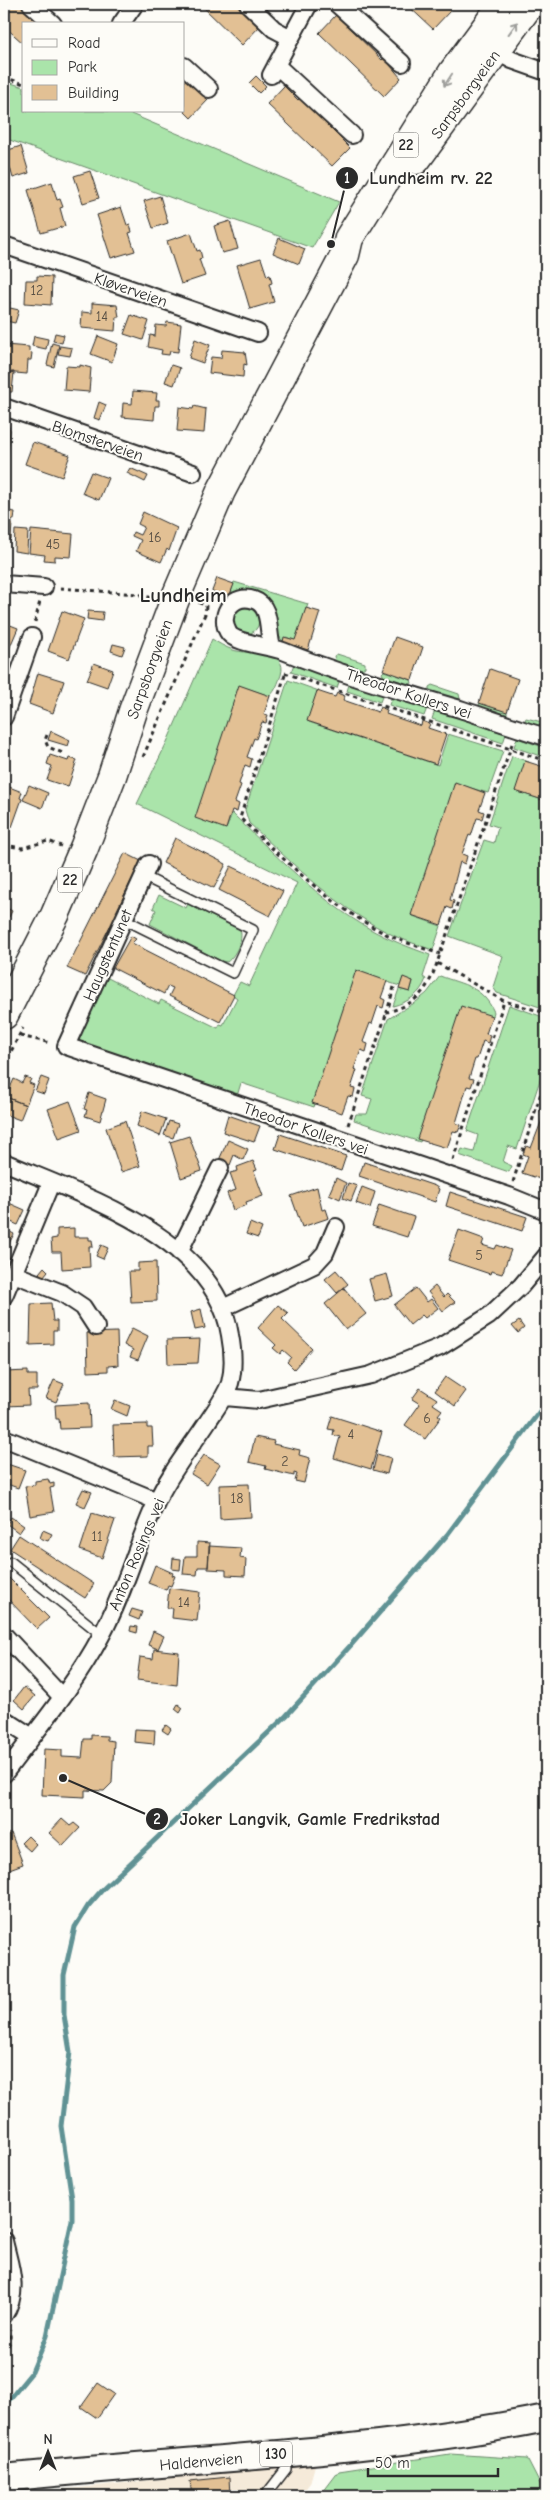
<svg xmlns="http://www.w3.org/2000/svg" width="550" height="2500" font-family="'Comic Neue',sans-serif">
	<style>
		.built { fill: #f5ead9 }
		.green { fill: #aae4aa; stroke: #6a886a }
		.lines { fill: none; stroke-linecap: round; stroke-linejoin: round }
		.stream { stroke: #609294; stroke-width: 5 }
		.building { fill: #e2c094; stroke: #2b2b2b }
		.service-casing { stroke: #2b2b2b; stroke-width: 12 }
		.minor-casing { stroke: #2b2b2b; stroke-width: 20 }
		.primary-casing { stroke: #2b2b2b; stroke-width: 30 }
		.trunk-casing { stroke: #2b2b2b; stroke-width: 31 }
		.path { stroke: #2b2b2b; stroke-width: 3; stroke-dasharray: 4 4; stroke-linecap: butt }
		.service { stroke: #fdfcf7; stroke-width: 9 }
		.minor { stroke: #fdfcf7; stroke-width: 16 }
		.primary { stroke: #fdfcf7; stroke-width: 26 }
		.trunk { stroke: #fdfcf7; stroke-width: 28 }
		.oneway { stroke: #9e9e9b }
		.labels { text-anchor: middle; stroke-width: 4; stroke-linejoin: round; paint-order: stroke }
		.number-label { font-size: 14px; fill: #595045 }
		.shield { fill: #fdfcf7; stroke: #6a6a68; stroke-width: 1 }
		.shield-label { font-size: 15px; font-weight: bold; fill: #2b2b2b }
		.street-label { font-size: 16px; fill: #2b2b2b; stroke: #fdfcf7 }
		.district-label { font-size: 21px; font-weight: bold; fill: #2b2b2b; stroke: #fdfcf7 }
		.leader { fill: none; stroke: #2b2b2b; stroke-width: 2 }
		.callout-dot { fill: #2b2b2b; stroke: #fdfcf7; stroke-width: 2 }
		.mark-label { font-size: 15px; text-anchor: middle; font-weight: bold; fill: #fff }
		.callout-label { font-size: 18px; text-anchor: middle; font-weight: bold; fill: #2b2b2b; stroke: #fdfcf7; stroke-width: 4; stroke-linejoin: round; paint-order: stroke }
	</style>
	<rect width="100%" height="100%" fill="#fdfcf7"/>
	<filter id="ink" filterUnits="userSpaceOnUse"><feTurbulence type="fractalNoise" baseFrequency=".02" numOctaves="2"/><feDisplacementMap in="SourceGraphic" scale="10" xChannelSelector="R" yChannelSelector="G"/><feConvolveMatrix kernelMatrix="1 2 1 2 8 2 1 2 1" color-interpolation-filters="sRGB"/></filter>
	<g filter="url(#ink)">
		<path class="built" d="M316 2462 310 2483 300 2496H4Z"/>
		<path class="green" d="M4 81 24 87V111H124L339 202 312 248 4 138Z
			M234 582 308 604 296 641 286 637 284 642C273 634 277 613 267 598L250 590 231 593Z
			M233 621a13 13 0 1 1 26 0a13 13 0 1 1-26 0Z
			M212 639C218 643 225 647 233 650 247 655 289 648 281 675 278 683 276 690 270 696L240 686 197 818 227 827 232 813C272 852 321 902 370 929 389 940 409 947 430 955L423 977 426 979C420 995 408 1002 393 1006L399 989 410 992 413 981 403 978 400 986 358 973 314 1107 241 1083 237 1096 81 1044 78 1035 104 976 159 1004 161 1000 218 1028 220 1024 223 1025 237 998 233 995 240 982 249 986 297 883 137 804 167 742Z
			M337 654 365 663V667L362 669 335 661 334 656Z
			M294 664 340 679 337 688 291 672Z
			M384 671 411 680 412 683 408 685 384 677 382 673Z
			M288 680 319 691 309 722 438 765 448 734 503 751 488 793 457 784 413 916 441 926 433 950C421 946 409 942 397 937 340 911 294 865 249 823L245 810Z
			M350 682 383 694 380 702 347 691Z
			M432 685 459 694 460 699 457 701 429 691V687Z
			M392 696 427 708 424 716 389 705Z
			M480 703 507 712V715L478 707Z
			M435 710 506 734 503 743 432 719Z
			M526 718 546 723V731L524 722Z
			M517 738 546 748V758L514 747Z
			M512 756 529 762 519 792 546 801V1009L497 993 493 987 503 956 449 936 484 840 494 843 498 827 489 824Z
			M159 895 186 908 188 904 240 930C244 939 235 956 227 962L221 961 150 924 156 910 153 908Z
			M440 976C464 985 482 986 494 1012L492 1018 465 1009 420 1142 354 1120 356 1114H367L372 1099 362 1096 388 1019 416 1002 427 993Z
			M509 1005 546 1018V1062L517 1149 508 1146 503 1162 512 1166 509 1172 459 1155 462 1149 474 1152 478 1135 467 1131Z
			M450 2454 527 2459 546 2496H320L339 2471Z"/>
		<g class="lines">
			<path class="stream" d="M4 2406 32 2372 47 2336 72 2220V2199L61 2126 70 2052 64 2015V1975L75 1927 88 1906 102 1890 286 1716 351 1645 447 1535 546 1403"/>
		</g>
		<path class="building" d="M4 4H18L20 6 22 4 27 9 25 11 39 24H24V44L4 26Z
			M200 4H236L260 26 242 45Z
			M406 4H443L450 11 433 29Z
			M336 15 382 60 384 58 401 78 384 96 319 33Z
			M256 76 266 86 259 93 249 83Z
			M184 77 208 100 191 118 184 111Z
			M284 86 298 100 300 98 350 148 332 166 267 104Z
			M21 146 29 173 13 178 5 151Z
			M90 171 99 198 83 203 74 176Z
			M52 182 57 200 60 199 63 207 60 208 65 226 41 233 28 190Z
			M160 196 168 223 153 228 144 201Z
			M121 207 127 225 130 224 132 232 129 233 135 251 111 258 97 215Z
			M230 221 238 249 222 253 214 226Z
			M191 233 197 251 200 250 202 258 199 259 205 276 181 284 167 241Z
			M279 238 305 249 299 264 273 253Z
			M261 258 267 276 270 275 272 283 269 284 274 302 250 309 237 265Z
			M37 276 52 277 51 305 25 303 26 280H37Z
			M4 300 10 302 4 321Z
			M92 303 117 305 119 317H116L115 331 81 328 82 312 92 313Z
			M10 308 19 310 15 323 6 321Z
			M131 315 149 321 143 340 124 334Z
			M167 322 181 324 178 352 170 351 169 355 161 354 162 350 148 347 150 335 155 336 156 325 166 326Z
			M55 333 64 335 62 343 53 341Z
			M34 336 48 339 46 349 32 346Z
			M98 336 118 344 112 362 91 354Z
			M195 339 210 345 203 363 189 358Z
			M52 343 59 345 54 367 47 365Z
			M5 345 29 347V352L32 353 31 360H28L27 374 4 372Z
			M60 346 72 348 70 356 58 354Z
			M222 350 245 352 247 365 244 364 243 377 209 373 211 357 221 358Z
			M80 365 91 368 89 392 64 390 66 366 80 367Z
			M171 365 180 368 174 385 165 382Z
			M4 372H14L12 392H4Z
			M133 391 157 393 156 400H159V406H155L154 420 122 417 123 403 132 404Z
			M99 402 106 405 100 420 94 418Z
			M194 406 206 409 204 433 177 431 179 407 193 409Z
			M4 425H8L10 430 7 461H4Z
			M33 442 70 455 62 477 25 464Z
			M130 468 148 476 145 482 127 473Z
			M91 472 108 478 99 500 82 493Z
			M4 510 15 512 14 520 4 519Z
			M143 512 177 528 169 551 167 549 161 562 136 551 141 540 132 536 133 532 140 535 144 527 138 524Z
			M4 522H12L11 540 4 539Z
			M15 530 28 531 27 553 14 551Z
			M31 530 73 534 71 557 55 556V561L44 560 45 555 29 553Z
			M217 578 234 584 229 597 212 591Z
			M306 608 320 612 308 650 283 642 284 637 295 640Z
			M62 611 84 619 69 659 48 651Z
			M88 611 103 612 102 621 87 619Z
			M5 623 18 628 9 649 4 647Z
			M395 637 423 647 412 680 383 670Z
			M113 644 125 647 122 655 111 651Z
			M94 663 113 670 107 687 87 680Z
			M490 669 518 679 507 712 479 703Z
			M38 673 64 681 53 713 29 704Z
			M239 685 270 696 264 714 268 715 266 723 262 722 256 739 254 738 247 757 252 759 250 767 245 765 239 784 241 785 235 802 239 804 237 812 232 810 226 829 195 818Z
			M317 691 335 697 337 693 345 696 343 700 378 712 380 707 387 710 386 714 421 726 422 721 430 724 428 728 446 734 436 764 307 721Z
			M51 731 70 740 68 746 48 740Z
			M50 755 68 761 69 758 77 760 68 787 47 780 52 766 47 764Z
			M525 761 544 767 546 763V801L515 791Z
			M455 782 485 793 479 810 484 812 482 819 477 818 471 836 469 835 462 854 467 856 465 864 460 862 450 900 454 901 452 909 447 907 441 925 411 915Z
			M4 785 22 792 20 798 22 799 12 827 4 823Z
			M29 785 48 793 42 808 23 800Z
			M175 838 226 864 214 888 163 863Z
			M125 853 141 861 116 912 119 913 112 927 110 926 85 976 67 968Z
			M231 866 283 891 270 916 219 890Z
			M7 908 12 911 9 917 4 915Z
			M131 936 136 939 132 943 234 995 220 1022 169 996 173 988 168 986 164 994 113 968Z
			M356 970 387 981 381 998 385 1000 383 1008 378 1006 372 1024 370 1023 363 1042 368 1044 366 1052 361 1050 354 1069 357 1070 351 1088 355 1089 353 1097 348 1096 342 1113 312 1103Z
			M403 977 413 981 410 992 399 989Z
			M461 1006 492 1016 486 1034 490 1035 488 1043 483 1041 477 1059H475L469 1078 474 1079 471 1087 467 1086 456 1123 461 1125 458 1132 453 1131 447 1148 417 1139Z
			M25 1077 31 1079 29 1083 34 1085 26 1105 6 1097 14 1079 22 1083Z
			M41 1077 49 1080 44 1094 35 1091Z
			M89 1093 106 1099 100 1121 85 1116 87 1110 84 1109Z
			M6 1097 26 1105 20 1120 4 1114Z
			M70 1101 81 1130 59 1138 48 1109Z
			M543 1102 546 1103V1181L522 1173 528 1156 523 1154 526 1146 531 1148 545 1112 540 1110Z
			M142 1111 166 1119 160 1136 137 1126Z
			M228 1115 260 1126 254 1142 223 1132Z
			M125 1121 140 1166 121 1172 106 1128Z
			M169 1121 178 1124 173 1138 164 1135Z
			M280 1134 346 1156 341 1171 275 1149Z
			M189 1136 202 1171 181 1178 170 1142Z
			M228 1140 248 1149 243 1160 234 1155 230 1165 219 1160Z
			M253 1161 257 1170 254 1171 263 1196 246 1202 247 1205 233 1210 227 1193 236 1190 230 1173 238 1171 237 1167Z
			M364 1162 435 1186 439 1189 435 1202 359 1176Z
			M336 1178 346 1183 340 1199 329 1194Z
			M348 1183 357 1186 351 1201 343 1198Z
			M317 1187 322 1210 326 1209 329 1218 302 1227 291 1196Z
			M362 1187 375 1192 370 1208 356 1203Z
			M450 1192 527 1217 522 1231 446 1206Z
			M9 1203 25 1210 18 1225 4 1219Z
			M379 1205 414 1217 407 1237 372 1226Z
			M250 1223 262 1228 258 1238 246 1234Z
			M74 1228V1237H89V1240H92L93 1247H89L90 1267 62 1269 61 1252H52L51 1239 57 1238V1229Z
			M4 1229 14 1234 6 1249 4 1248Z
			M459 1230 484 1239 482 1245 495 1249 497 1245 511 1250 502 1274 491 1271 490 1274 448 1260Z
			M101 1245 108 1248 103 1259 96 1256Z
			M156 1262 157 1301 131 1302 129 1271H138V1263Z
			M44 1267 48 1271 43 1277 39 1273Z
			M336 1270 348 1284 337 1293 325 1279Z
			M387 1274 393 1296 375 1301 369 1279Z
			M435 1286 444 1297 447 1294 455 1302 443 1311 428 1292Z
			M344 1288 366 1314 346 1330 325 1304Z
			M416 1288 427 1302 431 1299 438 1308 425 1318 422 1315 410 1325 394 1305Z
			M51 1303 53 1321H57V1331H53V1344L30 1345 31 1304Z
			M278 1305 288 1313 282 1319 312 1348 294 1369 287 1362 291 1357 283 1350 280 1354 273 1348 276 1345 258 1328Z
			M201 1309 205 1328 195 1330 191 1312Z
			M519 1321 524 1328 518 1333 512 1326Z
			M132 1328 148 1336 138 1360 130 1357 133 1350 124 1345Z
			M117 1332 118 1365 108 1366V1371L88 1372 87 1333Z
			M200 1339 198 1363 168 1364 167 1340Z
			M28 1371V1375H37V1390H28L29 1405 6 1406 5 1372Z
			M445 1377 466 1391 455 1406 435 1391Z
			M54 1380 64 1384 56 1402 46 1398Z
			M420 1388 437 1399 433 1404 442 1410 438 1415 441 1417 425 1439 405 1425 420 1404 412 1399Z
			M115 1400 130 1406 127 1416 111 1409Z
			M89 1403 90 1428 60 1429 59 1419H56L55 1405Z
			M332 1416 382 1432 371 1469 334 1458 340 1437 333 1435 334 1430 328 1429Z
			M147 1424V1428H152L153 1446H148V1456L114 1457 113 1425Z
			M255 1437 274 1441 273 1444 300 1450 299 1455 310 1458 304 1483 295 1481 297 1474 294 1473V1476L265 1469 266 1466 249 1462Z
			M377 1454 391 1458 387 1474 373 1470Z
			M4 1455 8 1457 4 1468Z
			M204 1455 220 1464 207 1484 191 1474Z
			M7 1464 25 1470 18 1488 4 1483Z
			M48 1479 50 1484 54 1483V1487L50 1488 54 1512 30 1516 25 1486 35 1485V1481Z
			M249 1484 251 1517 220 1519 219 1485Z
			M83 1489 92 1492 85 1507 76 1503Z
			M92 1513 115 1520 102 1558 80 1550Z
			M11 1517 24 1526 19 1533 7 1524Z
			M43 1530 52 1534 48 1541 40 1538Z
			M19 1535 94 1584 85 1598 10 1549Z
			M197 1542 210 1543 208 1567H198L197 1575 183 1574 185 1556H197Z
			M4 1546 9 1551 4 1556Z
			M209 1546 241 1548 240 1558 246 1559 245 1576 226 1575V1570L208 1569Z
			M173 1558 181 1559 180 1570 172 1569Z
			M155 1565 173 1573 172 1575 175 1576 171 1586 168 1585 166 1590 148 1583Z
			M4 1573 49 1618 37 1629 4 1595Z
			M169 1588 200 1592 197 1621 172 1618 173 1608H167Z
			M132 1609 142 1612 139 1620 129 1616Z
			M131 1626 138 1627 137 1633 130 1631Z
			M153 1631 164 1636 158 1649 148 1645Z
			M4 1644 12 1653 4 1660Z
			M154 1649 179 1652 177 1685 137 1680 140 1657 153 1659Z
			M24 1687 35 1696 24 1709 14 1700Z
			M178 1704 183 1708 180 1713 175 1709Z
			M166 1725 171 1729 168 1734 162 1730Z
			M135 1729 155 1730 154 1744 134 1742Z
			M91 1735 107 1736V1740L114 1741 112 1783 104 1791 85 1790V1797L42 1795 44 1749 62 1750V1757L82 1758 84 1739H91Z
			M62 1819 70 1826 74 1823 80 1828 63 1846 49 1833Z
			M11 1833 23 1864 4 1871V1836Z
			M28 1836 36 1844 30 1851 21 1843Z
			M98 2383 114 2394 97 2418 81 2407Z
			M229 2477 230 2496H192L190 2481Z"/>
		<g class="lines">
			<g class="service-casing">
				<path id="service" d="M124 919 233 973 253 930 143 876
					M11 1562 102 1635
					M265 2496 286 2469 284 2456"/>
			</g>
			<g class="minor-casing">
				<path id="minor" d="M31 4 53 24
					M248 4 274 29 291 38
					M337 4 402 63
					M121 24 135 4
					M489 47 512 60 546 72
					M276 65 352 135
					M184 66 209 89
					M271 75 309 4
					M4 245 258 333
					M4 407 193 473
					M4 584 44 587
					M272 647C267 632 272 606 254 600 234 593 218 613 228 632 233 643 270 646 283 651 342 675 403 692 463 710 491 719 518 729 546 737
					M4 717 32 637
					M149 864 66 1046 509 1196 546 1211
					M4 1162C83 1196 215 1237 230 1335 233 1351 234 1368 230 1383 225 1397 216 1409 208 1421 191 1447 169 1474 156 1503 136 1546 124 1594 101 1636 75 1685 37 1730 4 1774
					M179 1252 220 1168
					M14 1274 62 1293 83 1307 96 1327
					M4 1296 51 1183
					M223 1308 314 1265 325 1253 336 1227
					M225 1397 259 1400 371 1375 440 1347 489 1316 521 1286 546 1256
					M4 1438 157 1501
					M4 1635 61 1696
					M4 1719 32 1737
					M4 2241C10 2267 20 2291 4 2315"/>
			</g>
			<g class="primary-casing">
				<path id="primary" d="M4 2478C185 2459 368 2454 546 2418"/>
			</g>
			<g class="trunk-casing">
				<path id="trunk" d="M416 160 530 4
					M4 1015 55 915 84 848 112 776 133 711 177 594 221 491 345 255 349 238 453 72 503 4"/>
			</g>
			<path class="path" d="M4 77 24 84
				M60 588 137 594 153 598
				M35 622 40 601
				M285 673 546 761
				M285 675 240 818C286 861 332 908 390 936 406 943 423 948 440 954
				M47 735 45 740 48 747 65 754
				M512 744 437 963 504 1001 546 1013
				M143 757 205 614 206 606 198 602
				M4 845 22 848 48 841 61 846
				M394 987 387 1012C416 1005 428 990 437 963
				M20 1036 51 1043
				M4 1065 23 1028
				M348 1125 387 1012
				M453 1160 504 1001
				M513 1182 546 1077
				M4 2353 10 2341V2330"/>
			<use href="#service" class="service"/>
			<use href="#minor" class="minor"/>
			<use href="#primary" class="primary"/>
			<use href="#trunk" class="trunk"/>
		</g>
		<defs><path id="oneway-shaft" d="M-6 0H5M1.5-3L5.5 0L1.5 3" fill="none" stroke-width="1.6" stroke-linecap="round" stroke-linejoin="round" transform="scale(1.25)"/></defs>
		<g class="oneway">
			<use href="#oneway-shaft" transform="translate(513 28) rotate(-54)"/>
			<use href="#oneway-shaft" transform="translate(448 80) rotate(123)"/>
		</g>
	</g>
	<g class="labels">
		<g class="number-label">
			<text x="37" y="295">12</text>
			<text x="102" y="321">14</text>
			<text x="155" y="542">16</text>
			<text x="53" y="549">45</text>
			<text x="479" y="1260">5</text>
			<text x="427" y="1423">6</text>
			<text x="351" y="1439">4</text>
			<text x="285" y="1466">2</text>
			<text x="237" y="1503">18</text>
			<text x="97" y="1541">11</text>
			<text x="184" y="1607">14</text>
		</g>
		<g class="shield">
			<rect x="393.5" y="132.5" width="25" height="25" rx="4"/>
			<rect x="57.5" y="867.5" width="25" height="25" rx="4"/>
			<rect x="260" y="2441.5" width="32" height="25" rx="4"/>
		</g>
		<g class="shield-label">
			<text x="406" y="150">22</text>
			<text x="70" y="885">22</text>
			<text x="276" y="2459">130</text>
		</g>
		<g class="street-label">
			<text transform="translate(465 94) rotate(-54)" y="6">Sarpsborgveien</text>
			<text transform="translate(131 289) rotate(19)" y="6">Kløverveien</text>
			<text transform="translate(98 440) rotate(19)" y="6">Blomsterveien</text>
			<text transform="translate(149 669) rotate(-70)" y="6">Sarpsborgveien</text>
			<text transform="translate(409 693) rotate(18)" y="6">Theodor Kollers vei</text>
			<text transform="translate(107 955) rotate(-66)" y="6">Haugstentunet</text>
			<text transform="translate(306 1128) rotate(19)" y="6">Theodor Kollers vei</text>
			<text transform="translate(136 1554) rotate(-67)" y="6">Anton Rosings vei</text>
			<text transform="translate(201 2461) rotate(-5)" y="6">Haldenveien</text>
		</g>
		<g class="district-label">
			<text x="183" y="602">Lundheim</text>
		</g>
	</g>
	<path class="leader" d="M331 244L347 178M63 1778L157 1819"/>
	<g class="callout-dot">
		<circle cx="331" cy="244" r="5"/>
		<circle cx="63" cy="1778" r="5"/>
		<circle cx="347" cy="178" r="12"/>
		<circle cx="157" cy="1819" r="12"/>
	</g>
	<g class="mark-label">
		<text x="347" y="183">1</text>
		<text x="157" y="1824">2</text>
	</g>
	<g class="callout-label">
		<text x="431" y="184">Lundheim rv. 22</text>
		<text x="310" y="1825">Joker Langvik, Gamle Fredrikstad</text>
	</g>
	<rect width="550" height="2500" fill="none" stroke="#fdfcf7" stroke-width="20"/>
	<rect x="10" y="10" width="530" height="2480" fill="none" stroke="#2b2b2b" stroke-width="2" filter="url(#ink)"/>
	<rect x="22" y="22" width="162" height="90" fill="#fdfcf7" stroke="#a9a8a5"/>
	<rect x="32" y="39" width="25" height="8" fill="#fdfcf7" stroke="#a9a8a5"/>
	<text x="68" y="48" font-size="15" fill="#2b2b2b">Road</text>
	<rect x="32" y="60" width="25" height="15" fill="#aae4aa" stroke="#a9a8a5"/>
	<text x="68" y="72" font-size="15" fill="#2b2b2b">Park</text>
	<rect x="32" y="85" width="25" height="15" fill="#e2c094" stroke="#a9a8a5"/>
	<text x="68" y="98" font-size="15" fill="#2b2b2b">Building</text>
	<g transform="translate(48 2452)" stroke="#fdfcf7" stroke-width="4" paint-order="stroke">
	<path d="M0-4L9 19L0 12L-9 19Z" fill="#2b2b2b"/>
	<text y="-8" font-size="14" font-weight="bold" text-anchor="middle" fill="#2b2b2b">N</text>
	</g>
	<path d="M368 2468v8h130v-8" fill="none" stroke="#2b2b2b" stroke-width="2.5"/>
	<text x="375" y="2468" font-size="15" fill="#2b2b2b" stroke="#fdfcf7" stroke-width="4" paint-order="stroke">50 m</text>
</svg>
